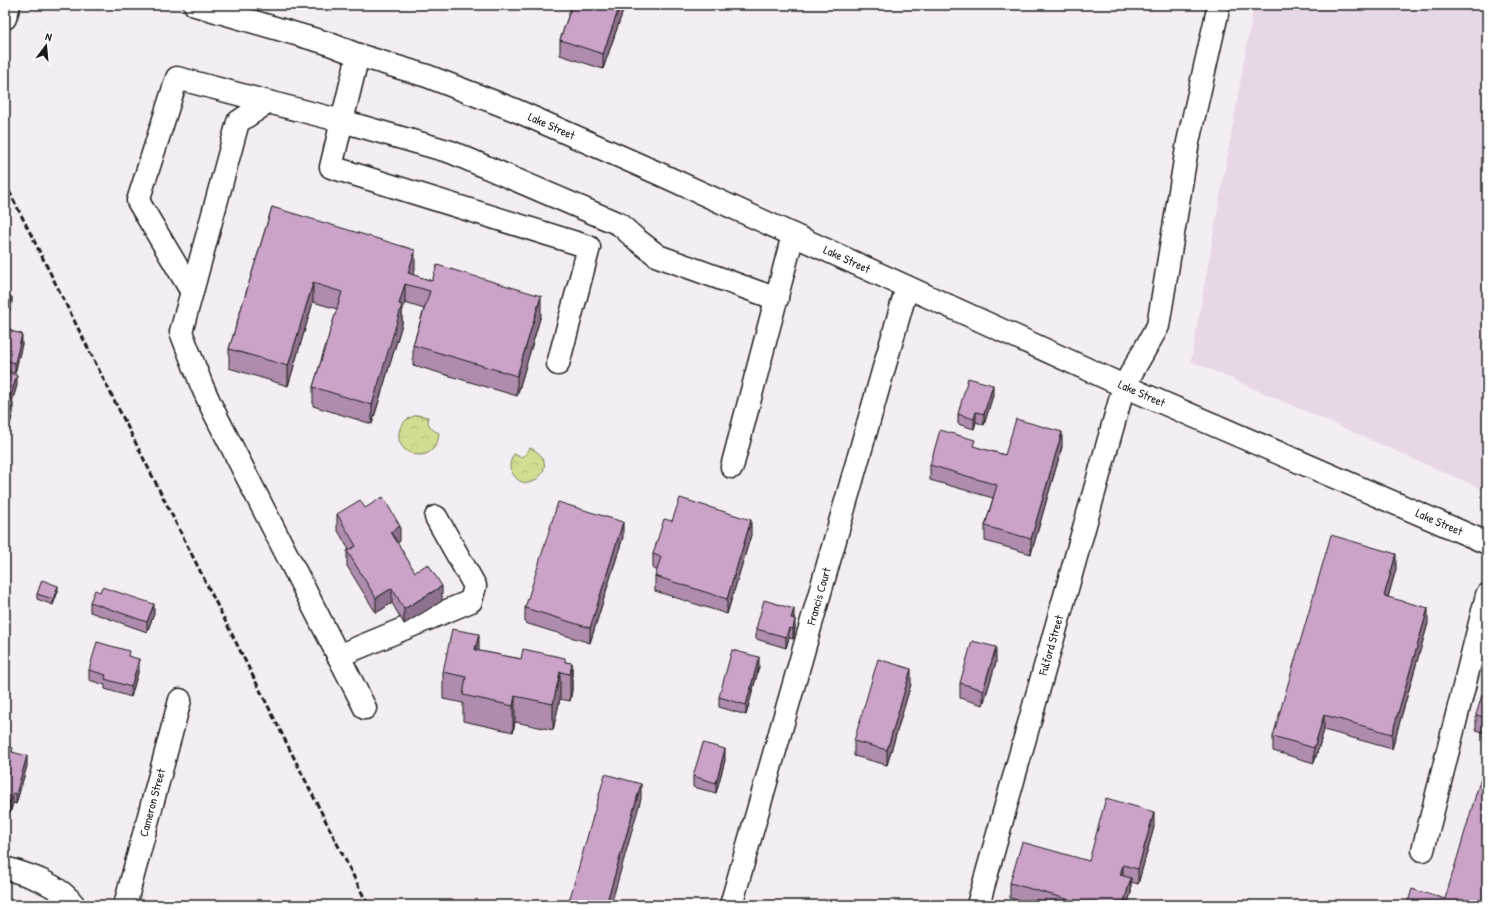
<svg xmlns="http://www.w3.org/2000/svg" width="1492" height="910" font-family="'Patrick Hand',sans-serif">
	<style>
		.built { fill: #e8d7e7 }
		.forest { fill: url(#forest-crowns); stroke: #767d57 }
		.lines { fill: none; stroke-linecap: round; stroke-linejoin: round }
		.minor-casing { stroke: #1c1c1c; stroke-width: 25 }
		.minor { stroke: #fff; stroke-width: 22 }
		.rail { stroke: #1c1c1c; stroke-width: 3; stroke-dasharray: 6 3; stroke-linecap: butt }
		.wall { fill: #af8cad; stroke: #1c1c1c }
		.shaded-wall { fill: #8e728d; stroke: #1c1c1c }
		.building { fill: #cba3c9; stroke: #1c1c1c }
		.labels { text-anchor: middle; stroke-width: 3.5; stroke-linejoin: round; paint-order: stroke }
		.street-label { font-size: 12px; fill: #1c1c1c; stroke: #fff }
	</style>
	<defs>
		<pattern id="forest-crowns" width="20" height="18" patternUnits="userSpaceOnUse"><rect width="20" height="18" fill="#d1de92"/><path d="M2 6a3 3 0 1 1 6 0M12 15a3 3 0 1 1 6 0" fill="none" stroke="#b3be7d"/></pattern>
	</defs>
	<rect width="100%" height="100%" fill="#f5edf4"/>
	<filter id="ink" filterUnits="userSpaceOnUse"><feTurbulence type="fractalNoise" baseFrequency=".025" numOctaves="2"/><feDisplacementMap in="SourceGraphic" scale="8" xChannelSelector="R" yChannelSelector="G"/><feConvolveMatrix kernelMatrix="1 2 1 2 8 2 1 2 1" color-interpolation-filters="sRGB"/></filter>
	<g filter="url(#ink)">
		<path class="built" d="M1254 5H1487V491L1191 361Z"/>
		<path class="forest" d="M418 415 428 417C428 426 430 429 439 433 437 468 391 457 400 429 403 420 410 417 418 415Z
			M530 448C564 462 529 500 513 474 508 467 510 461 514 454L520 457 524 456Z"/>
		<g class="lines">
			<g class="minor-casing">
				<g id="minor">
					<path id="s1" d="M195 5 327 43 358 55 427 76 515 110 662 175 1124 386 1487 543"/>
					<path d="M5 18 9 5"/>
					<path d="M358 55 342 121 268 102 238 122 181 332 202 386 213 410 365 708"/>
					<path d="M192 292 138 201 177 78 268 102"/>
					<path d="M558 364 589 247 331 167 342 121 451 152 619 224 636 239 658 256 777 299"/>
					<path d="M732 467 793 235"/>
					<path d="M338 656 471 601 475 586 436 517"/>
					<path d="M1423 850 1487 595"/>
					<path d="M5 868C29 875 59 884 74 905"/>
					<path id="s2" d="M125 905 180 700"/>
					<path id="s3" d="M731 905 907 287"/>
					<path id="s4" d="M978 905 1124 386 1158 326 1188 142 1219 5"/>
				</g>
			</g>
			<use href="#minor" class="minor"/>
			<path class="rail" d="M5 183 368 905"/>
		</g>
		<path class="wall" d="M572 5H625L603 69 560 55V40Z
			M272 207 415 269 413 275 541 315 517 396 413 365V345L424 309 405 303 402 312V324L372 424 313 406V387L337 309 313 302 288 386 229 368V349Z
			M5 327 11 331 22 344 15 373 5 370Z
			M5 372 17 385 12 402 13 413 5 442Z
			M993 395 984 425 976 422 974 429 958 424V414Z
			M975 447 1005 455 1062 447 1031 554 985 541V526L993 498 930 480V465Z
			M365 508 400 541 397 543 415 572 442 601 404 624 392 603 376 613 347 566V551L349 550 337 529V514Z
			M672 521 751 535 727 614 655 591V576L657 570 653 569V554Z
			M623 537 590 643 525 623V608Z
			M1396 569 1388 597 1428 623 1392 749 1324 730 1314 763 1273 751V736Z
			M58 591 53 605 37 599V594Z
			M100 592 154 614 147 632 90 612V602Z
			M794 618 795 629 793 639 789 638 786 648 756 639V629Z
			M479 651 521 659 565 662 572 663V690L570 701 560 699 553 730 515 722 513 732 463 721V703L443 699V672Z
			M129 656 139 669 131 697 105 689V685L89 680V670Z
			M996 662 983 705 960 698V683Z
			M759 667 746 715 719 707V697Z
			M911 684 887 765 854 756V741Z
			M1487 696V733L1476 730V715Z
			M5 746 13 752 27 766 16 804 13 803 10 813 5 811Z
			M725 760 716 793 693 787V776Z
			M1154 827 1138 884 1131 882V893L1127 905H1034L1010 898V883L1089 861Z"/>
		<path class="shaded-wall" d="M620 5H625L603 69V54Z
			M415 250V269L410 285 408 273Z
			M313 283V302L288 386V366Z
			M405 284V303L402 312V324L372 424V405L399 304Z
			M541 296V315L517 396V376Z
			M12 297V303L5 326V320Z
			M22 334V344L15 373V363Z
			M17 375V385L11 406V395Z
			M993 385V395L984 425V414Z
			M13 403V413L5 442V431Z
			M976 412V422L974 429V419Z
			M1062 432V447L1031 554V539Z
			M751 520V535L727 614V599Z
			M623 522V537L590 643V628Z
			M400 526V541L391 547V532Z
			M1396 554V569L1384 611V596Z
			M58 586V591L53 605V599Z
			M442 586V601L404 624V609Z
			M392 588V603L376 613V598Z
			M154 604V614L147 632V622Z
			M1428 608V623L1392 749V734Z
			M794 609V619L791 618Z
			M795 619V629L793 639V629Z
			M789 628V638L786 648V637Z
			M479 634V661L475 650Z
			M996 647V662L983 705V690Z
			M759 657V667L746 715V705Z
			M139 659V669L131 697V687Z
			M572 663V690L570 701V674Z
			M911 669V684L887 765V750Z
			M560 672V699L553 730V704Z
			M515 696V722L513 732V706Z
			M1324 715V730L1314 763V748Z
			M725 749V760L716 793V783Z
			M27 756V766L16 804V794Z
			M641 784V799L611 905H606Z
			M13 793V803L10 813V802Z
			M1154 812V827L1138 884V869Z
			M1123 865V880L1120 875Z
			M1131 878V893L1127 905H1123Z"/>
		<path class="building" d="M572 5H620L603 54 560 40Z
			M272 207 415 250 408 273 432 281 437 265 541 296 517 376 413 345 430 291 405 284 399 304 402 305 372 405 313 387 342 292 313 283 288 366 229 349Z
			M5 295 12 297 5 320Z
			M5 327 11 329V331L22 334 15 363 5 360Z
			M5 372 17 375 11 395 5 394Z
			M968 378 993 385 984 414 976 412 974 419 958 414Z
			M5 400 13 403 5 431Z
			M1016 419 1062 432 1031 539 985 526 997 485 930 465 940 430 975 440 973 446 1005 455Z
			M383 497 400 526 391 532 415 572 428 564 442 586 404 609 392 588 376 598 347 551 356 546 337 514 360 500 365 508Z
			M680 498 751 520 727 599 655 576 661 557 653 554 664 519 672 521Z
			M558 502 623 522 590 628 525 608Z
			M1331 535 1396 554 1384 596 1428 608 1392 734 1324 715 1314 748 1273 736Z
			M42 580 58 586 53 599 37 594Z
			M102 587 154 604 147 622 90 602 95 590 100 592Z
			M764 600 794 609 791 618 795 619 793 629 789 628 786 637 756 629Z
			M452 629 479 634 475 650 521 659 523 649 565 658V662L572 663 570 674 560 672 553 704 515 696 513 706 463 695 466 677 443 672Z
			M972 641 996 647 983 690 960 683Z
			M97 642 129 651 128 656 139 659 131 687 105 679 106 675 89 670Z
			M732 650 759 657 746 705 719 697Z
			M878 659 911 669 887 750 854 741Z
			M1482 695 1487 696V718L1476 715Z
			M703 743 725 749 716 783 693 776Z
			M5 746 13 748 12 752 27 756 16 794 13 793 10 802 5 801Z
			M1487 757V905H1407L1412 889 1445 899Z
			M605 774 641 784 606 905H568Z
			M1106 798 1154 812 1138 869 1123 865 1120 875 1131 878 1123 905H1088L1010 883 1022 842 1089 861Z"/>
	</g>
	<g class="labels">
		<g class="street-label">
			<text dy="4" stroke="none"><textPath href="#s1" startOffset="377">Lake Street</textPath></text>
			<text dy="4" stroke="none"><textPath href="#s1" startOffset="701">Lake Street</textPath></text>
			<text dy="4" stroke="none"><textPath href="#s1" startOffset="1025">Lake Street</textPath></text>
			<text dy="4" stroke="none"><textPath href="#s1" startOffset="1349">Lake Street</textPath></text>
			<text dy="4" stroke="none"><textPath href="#s3" startOffset="321">Francis Court</textPath></text>
			<text dy="4" stroke="none"><textPath href="#s4" startOffset="270">Fulford Street</textPath></text>
			<text dy="4" stroke="none"><textPath href="#s2" startOffset="106">Cameron Street</textPath></text>
		</g>
	</g>
	<rect width="1492" height="910" fill="none" stroke="#fff" stroke-width="20"/>
	<rect x="10" y="10" width="1472" height="890" fill="none" stroke="#1c1c1c" stroke-width="1.5" filter="url(#ink)"/>
	<g transform="translate(46 46) rotate(16)" stroke="#ffffff" stroke-width="3" paint-order="stroke">
	<path d="M0-3L7 15L0 10L-7 15Z" fill="#1c1c1c"/>
	<text y="-6" font-size="11" font-weight="bold" text-anchor="middle" fill="#1c1c1c">N</text>
	</g>
</svg>
